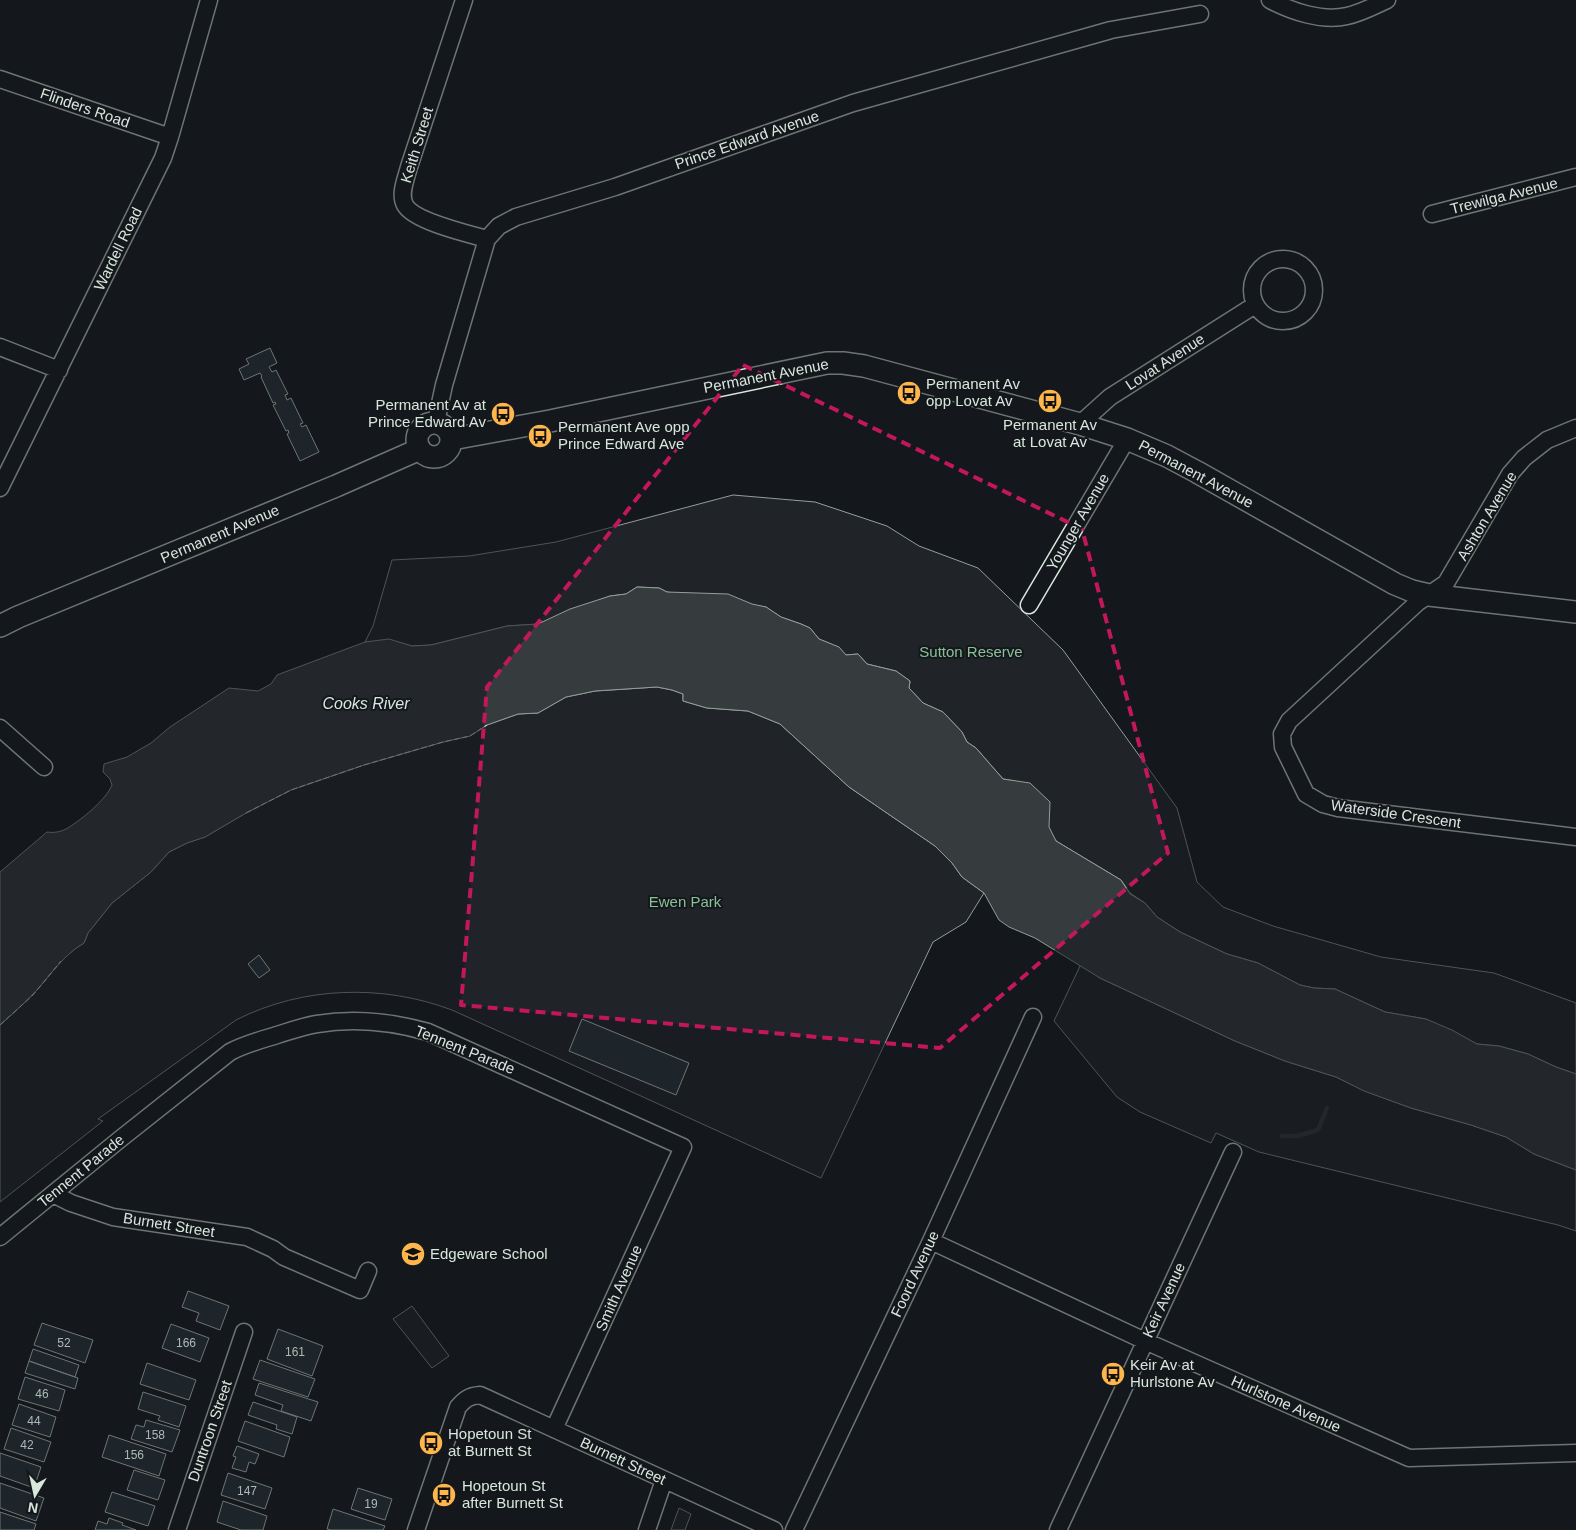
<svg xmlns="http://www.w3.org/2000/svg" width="1576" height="1530" font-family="Arial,sans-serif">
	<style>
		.green { fill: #202428; stroke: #939e99 }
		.water { fill: #363b3e; stroke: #939e99 }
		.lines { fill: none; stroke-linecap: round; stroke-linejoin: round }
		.stream { stroke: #363b3e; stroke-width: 4.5 }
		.building { fill: #2c363c; stroke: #d8e6dc }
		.minor-casing { stroke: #d8e6dc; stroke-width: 19 }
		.major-casing { stroke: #d8e6dc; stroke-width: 24 }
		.minor { stroke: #14181c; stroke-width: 16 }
		.major { stroke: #14181c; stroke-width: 21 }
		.fence { stroke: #d8e6dc; stroke-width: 1; stroke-dasharray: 6 2.5; stroke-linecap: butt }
		.marked { fill: none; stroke: #c2185b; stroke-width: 4; stroke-dasharray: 10 6; stroke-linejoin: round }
		.labels { text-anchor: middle; stroke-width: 4; stroke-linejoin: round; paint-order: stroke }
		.number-label { font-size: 12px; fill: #adbab4 }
		.street-label { font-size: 15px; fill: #d8e6dc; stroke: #14181c }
		.poi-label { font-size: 15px; fill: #d8e6dc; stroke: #14181c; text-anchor: start }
		.park-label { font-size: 15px; fill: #8ac095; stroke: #14181c }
		.water-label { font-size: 16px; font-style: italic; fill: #d8e6dc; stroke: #14181c }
	</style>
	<rect width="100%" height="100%" fill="#14181c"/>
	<path class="green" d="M733 495 815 502 887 526 919 546 978 568 1063 650 1177 808 1197 882 1223 907 1273 926 1381 957 1494 973 1576 1003V1074L1556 1067 1528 1054 1499 1046 1477 1044 1426 1019 1385 1012 1335 989 1314 988 1300 985 1258 963 1227 954 1180 932 1157 917 1145 903 1130 893 1121 880 1056 841 1048 827V809L1015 781 1003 779 976 748 967 742 962 732 943 712 923 703 909 688 910 681 896 671 867 664 858 654 846 655 838 647 819 639 810 628 801 624 781 617 766 607 667 592 659 588 637 587 626 594 610 596 538 624 507 626 431 645 412 646 398 642H365L373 626 392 560 469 556 556 542Z
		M657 687 672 690 683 694V701L707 708 748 711 780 724 849 787 935 846 952 863 962 877 984 893 966 922 933 942 821 1178 452 1010C383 984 303 986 236 1020L98 1119 103 1121 0 1202V1025C11 1015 24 1004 34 993 51 975 63 955 84 943L88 933 112 903 151 872 169 852 187 843 205 837 246 813 291 790 364 765 443 742 470 736 487 725 518 714 538 713 566 697 595 691Z
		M1081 964 1100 978 1235 1041 1285 1061 1336 1077 1365 1091 1411 1108 1471 1125 1506 1137 1534 1154 1576 1170V1231L1558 1225 1259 1152 1216 1133 1211 1143 1140 1112 1117 1097 1054 1021Z
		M412 1306 449 1356 432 1368 393 1319Z
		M679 1508 691 1514 685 1530H671Z"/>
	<path class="water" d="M637 587 659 588 667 592 728 594 752 604 766 607 781 617 801 624 810 628 819 639 839 647 846 655 858 654 867 664 896 671 910 681 909 688 923 703 943 712 962 732 967 742 976 748 1003 779 1030 783 1050 802 1049 827 1056 841 1121 880 1130 894 1145 903 1157 917 1180 932 1227 954 1258 963 1300 985 1314 988 1335 989 1385 1012 1426 1019 1452 1030 1477 1044 1499 1046 1528 1054 1556 1067 1576 1074V1170L1534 1154 1506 1137 1471 1125 1411 1108 1364 1091 1336 1077 1285 1061 1235 1041 1100 978 1035 938 1009 927 999 920 984 893 962 877 952 863 935 846 849 787 780 724 748 711 707 708 683 701V694L672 690 657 687 595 691 566 697 538 713 518 714 487 725 470 736 443 742 364 765 291 790 246 813 205 837 187 843 169 852 151 872 112 903 88 933 84 943C63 955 51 975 34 993 24 1004 11 1015 0 1025V872L47 832C54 833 60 832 66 829 80 821 106 800 112 785L110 779 103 772 104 764 127 757 151 743 170 727 229 688 258 691 271 684 277 675 365 642 389 639 412 646 431 645 507 626 538 624 570 609 610 596 626 594Z"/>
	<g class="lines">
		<path class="stream" d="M1282 1136H1297L1318 1130 1327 1108"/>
	</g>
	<path class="building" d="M270 348 277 363 269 367 272 372 276 370 288 394 285 395 287 400 291 398 303 423 300 424 302 427 306 425 319 452 300 461 287 434 289 433 288 430 286 431 273 405 276 404 275 402 273 403 261 377 262 376 260 373 244 380 239 369 249 364 246 359Z
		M259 955 270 970 259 978 248 964Z
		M582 1019 689 1063 676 1095 569 1051Z
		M188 1291 229 1306 220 1330 196 1321 199 1313 182 1307Z
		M42 1323 93 1340 85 1363 34 1345Z
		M171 1324 209 1338 200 1362 162 1348Z
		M278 1329 323 1346 312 1376 267 1359Z
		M33 1349 79 1365 75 1377 29 1361Z
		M260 1360 315 1379 308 1397 253 1379Z
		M29 1361 78 1378 75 1389 25 1373Z
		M147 1363 196 1380 189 1400 140 1384Z
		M25 1377 65 1390 59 1411 18 1399Z
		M259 1383 318 1402 311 1421 281 1411 283 1405 255 1395Z
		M143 1392 186 1406 179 1427 158 1420 160 1416 138 1409Z
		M253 1402 297 1417 292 1434 276 1429 277 1425 248 1415Z
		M19 1404 56 1417 50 1437 12 1425Z
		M146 1420 180 1430 172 1452 131 1439 136 1425 144 1427Z
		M245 1421 290 1437 284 1457 238 1441Z
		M11 1428 51 1442 44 1462 4 1449Z
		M109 1435 166 1454 159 1476 102 1457Z
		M237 1446 259 1454 255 1464 249 1462 246 1472 232 1468 236 1457 233 1456Z
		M0 1453 41 1467 34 1488 0 1476Z
		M134 1470 165 1480 158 1500 127 1490Z
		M228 1473 272 1488 265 1509 221 1495Z
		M0 1483 44 1498 36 1521 0 1508Z
		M358 1488 392 1499 385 1520 351 1509Z
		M112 1492 155 1506 148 1526 105 1512Z
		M223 1501 267 1516 263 1530H241L217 1522Z
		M333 1509 385 1526 383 1530H331L327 1529Z
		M0 1512 36 1524 34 1530H0Z
		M109 1518 123 1523 122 1525 136 1530H95L98 1521 107 1524Z"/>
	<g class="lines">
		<g class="minor-casing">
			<path id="minor" d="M464 0 409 167C406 179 399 194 405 205 413 221 469 234 487 239
				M1270 0C1291 11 1322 22 1347 16 1361 13 1374 6 1387 0
				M0 79 170 137
				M1432 214 1576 177
				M1252 290a31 31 0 1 1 62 0a31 31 0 1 1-62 0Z
				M0 347 59 370
				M436 422 444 385 487 239 499 226 516 217 615 187 853 103 1111 30 1200 14
				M1080 424 1110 397 1255 305
				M1576 428 1547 440 1524 458 1510 474 1446 583 1417 603 1289 721 1282 734 1283 747 1306 794 1323 804 1338 808 1576 837
				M0 488 163 158 170 137 209 0
				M1029 605 1127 439
				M0 728 44 767
				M53 1194 71 1203 113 1217 247 1237 273 1249 284 1257 360 1290 368 1271
				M0 1237 119 1140 230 1052C245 1044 261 1040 277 1035 290 1031 304 1026 317 1024 353 1018 393 1022 428 1032L683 1147 554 1429
				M931 1241 1145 1341 1409 1458 1576 1453
				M177 1530 244 1332
				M416 1530 458 1407C465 1399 469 1396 480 1395L774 1530
				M647 1530 664 1480
				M794 1530 931 1241 1033 1017
				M1058 1530 1233 1152"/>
		</g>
		<g class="major-casing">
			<path id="major" d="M417 440a17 17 0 1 1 34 0a17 17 0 1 1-34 0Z
				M452 439 550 421 827 363H843L864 366 1080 424 1127 439 1167 456 1197 472 1395 584 1412 591 1429 595 1576 612
				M0 626 18 617 336 486 420 449"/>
		</g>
		<use href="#minor" class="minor"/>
		<use href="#major" class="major"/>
		<path class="fence" d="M246 813 291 790 364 765 443 742 470 736 487 725
			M0 1025 33 995 61 961"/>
	</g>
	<path d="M0 0H1576V1530H0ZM743 365 1082 529 1168 853 940 1048 461 1005 487 687Z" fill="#14181c" fill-opacity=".55" fill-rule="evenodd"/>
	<path class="marked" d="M743 365 1082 529 1168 853 940 1048 461 1005 487 687Z"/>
	<defs>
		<g id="bus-disc" transform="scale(1.25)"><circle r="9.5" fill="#ffb74d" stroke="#14181c"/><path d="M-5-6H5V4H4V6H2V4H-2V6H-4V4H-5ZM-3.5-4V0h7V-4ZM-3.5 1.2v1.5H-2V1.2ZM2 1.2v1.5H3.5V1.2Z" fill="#111"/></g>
		<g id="school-disc" transform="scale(1.25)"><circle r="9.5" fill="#ffb74d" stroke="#14181c"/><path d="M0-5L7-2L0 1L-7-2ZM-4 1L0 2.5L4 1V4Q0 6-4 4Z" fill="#111"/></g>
	</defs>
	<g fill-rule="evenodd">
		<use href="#bus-disc" x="909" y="393"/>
		<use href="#bus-disc" x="1050" y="401"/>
		<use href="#bus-disc" x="503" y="414"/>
		<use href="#bus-disc" x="540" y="436"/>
		<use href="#school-disc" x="413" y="1254"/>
		<use href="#bus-disc" x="1113" y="1374"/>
		<use href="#bus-disc" x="431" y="1443"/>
		<use href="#bus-disc" x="444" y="1495"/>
	</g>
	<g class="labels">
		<g class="number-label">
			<text x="64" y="1347">52</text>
			<text x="186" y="1347">166</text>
			<text x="295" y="1356">161</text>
			<text x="42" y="1398">46</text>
			<text x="34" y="1425">44</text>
			<text x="155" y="1439">158</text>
			<text x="27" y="1449">42</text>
			<text x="134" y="1459">156</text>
			<text x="247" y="1495">147</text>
			<text x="371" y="1508">19</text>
		</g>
		<g class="street-label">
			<text transform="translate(85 108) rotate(19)" y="5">Flinders Road</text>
			<text transform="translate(747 140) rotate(-19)" y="5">Prince Edward Avenue</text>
			<text transform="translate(417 145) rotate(-73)" y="5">Keith Street</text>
			<text transform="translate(1504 196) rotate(-14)" y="5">Trewilga Avenue</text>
			<text transform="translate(118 249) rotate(-64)" y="5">Wardell Road</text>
			<text transform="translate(1165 362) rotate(-33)" y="5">Lovat Avenue</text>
			<text transform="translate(766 376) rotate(-11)" y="5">Permanent Avenue</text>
			<text transform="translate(1196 474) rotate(28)" y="5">Permanent Avenue</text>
			<text transform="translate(1487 516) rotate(-59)" y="5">Ashton Avenue</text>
			<text transform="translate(1078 522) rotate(-60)" y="5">Younger Avenue</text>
			<text transform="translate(220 534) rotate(-23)" y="5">Permanent Avenue</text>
			<text transform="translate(1396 814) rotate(8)" y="5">Waterside Crescent</text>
			<text transform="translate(465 1050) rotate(22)" y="5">Tennent Parade</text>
			<text transform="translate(81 1171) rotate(-39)" y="5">Tennent Parade</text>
			<text transform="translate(169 1225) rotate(9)" y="5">Burnett Street</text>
			<text transform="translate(915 1274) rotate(-65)" y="5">Foord Avenue</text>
			<text transform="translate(619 1288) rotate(-66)" y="5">Smith Avenue</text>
			<text transform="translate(1164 1300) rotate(-65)" y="5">Keir Avenue</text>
			<text transform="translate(1286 1404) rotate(24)" y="5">Hurlstone Avenue</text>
			<text transform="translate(210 1431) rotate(-71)" y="5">Duntroon Street</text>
			<text transform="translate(623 1461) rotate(25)" y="5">Burnett Street</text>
		</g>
		<g class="poi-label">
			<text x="926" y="389">Permanent Av<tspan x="926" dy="17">opp Lovat Av</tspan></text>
			<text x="486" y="410" text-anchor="end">Permanent Av at<tspan x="486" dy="17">Prince Edward Av</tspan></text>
			<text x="1050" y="430" text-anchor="middle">Permanent Av<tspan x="1050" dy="17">at Lovat Av</tspan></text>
			<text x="558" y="432">Permanent Ave opp<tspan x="558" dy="17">Prince Edward Ave</tspan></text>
			<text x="430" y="1259">Edgeware School</text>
			<text x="1130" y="1370">Keir Av at<tspan x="1130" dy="17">Hurlstone Av</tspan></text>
			<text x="448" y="1439">Hopetoun St<tspan x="448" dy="17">at Burnett St</tspan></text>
			<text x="462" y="1491">Hopetoun St<tspan x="462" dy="17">after Burnett St</tspan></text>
		</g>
		<g class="park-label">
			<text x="971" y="657">Sutton Reserve</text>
			<text x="685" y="907">Ewen Park</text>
		</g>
		<g class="water-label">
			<text x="366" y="709">Cooks River</text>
		</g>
	</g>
	<g transform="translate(35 1495) rotate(189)" stroke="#14181c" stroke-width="4" paint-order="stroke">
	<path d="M0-4L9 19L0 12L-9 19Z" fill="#d8e6dc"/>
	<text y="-8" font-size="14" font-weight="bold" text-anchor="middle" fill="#d8e6dc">N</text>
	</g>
</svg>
